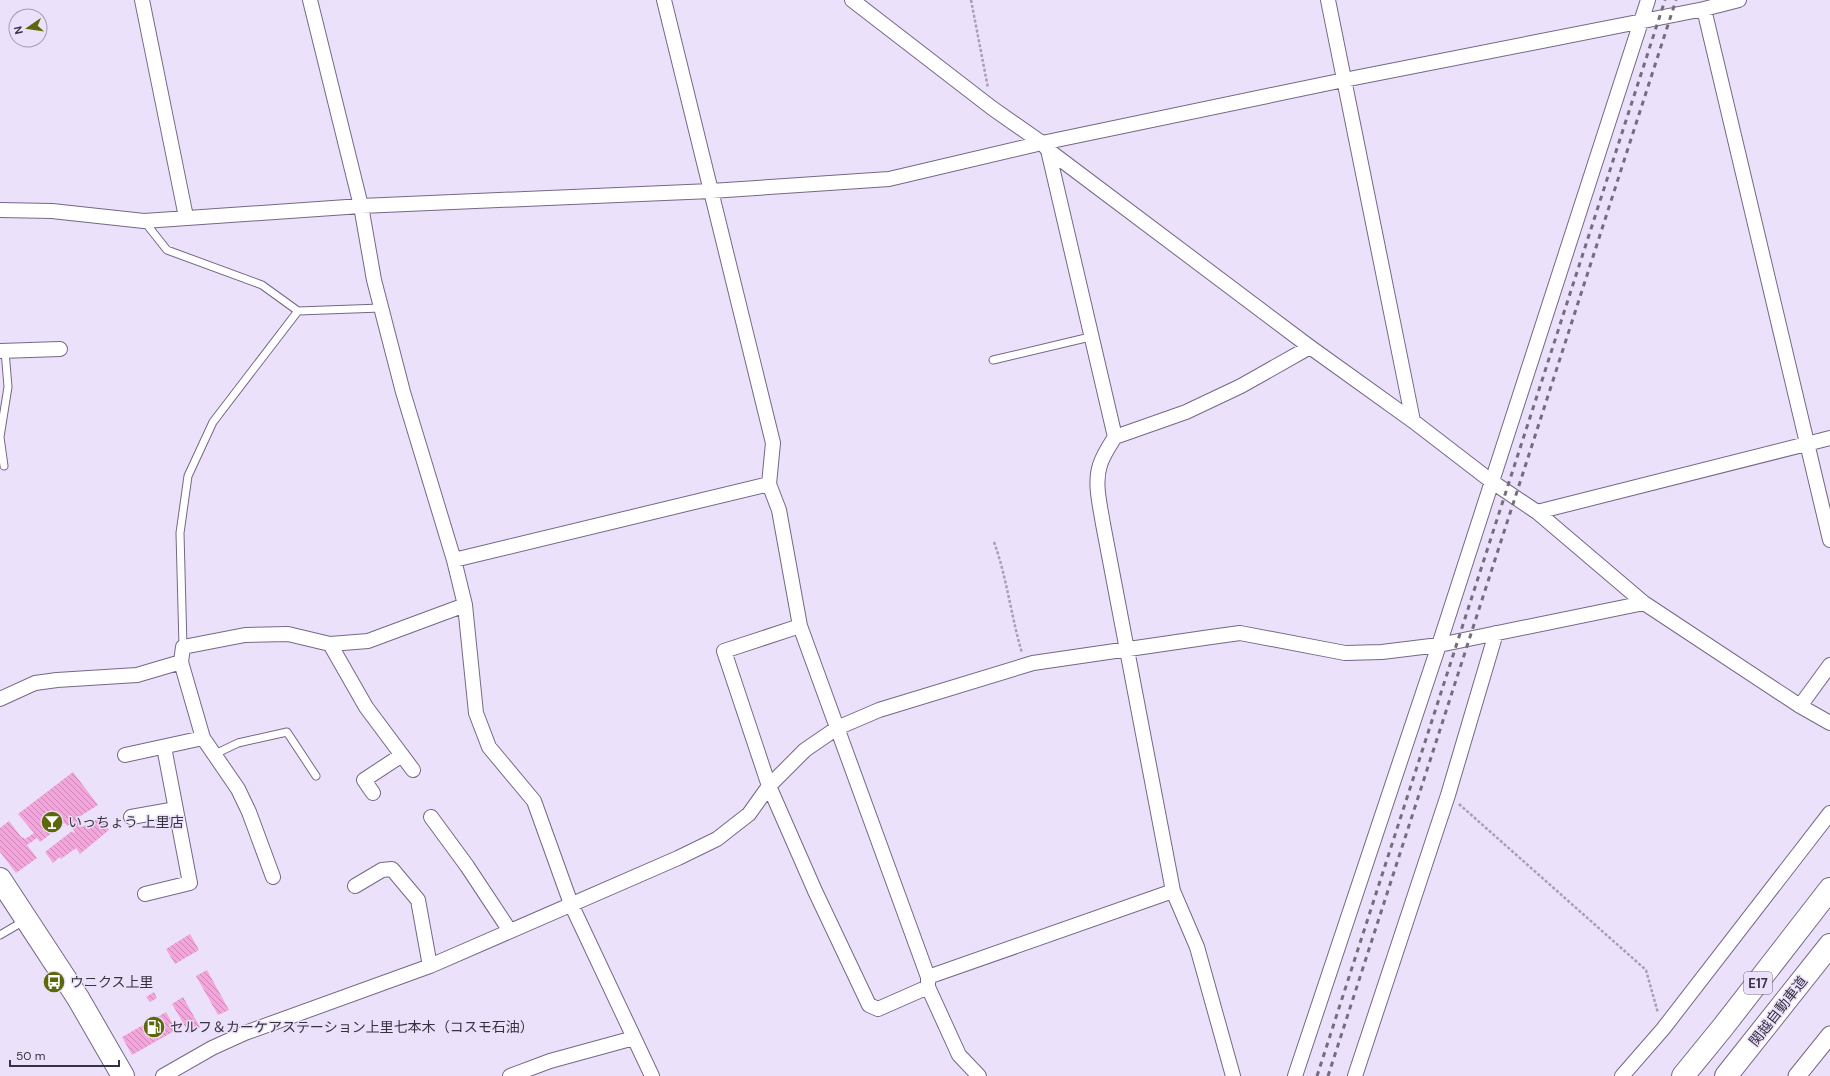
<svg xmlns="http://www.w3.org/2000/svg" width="1830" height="1076" font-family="'DM Sans','Noto Sans JP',sans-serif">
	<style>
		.building { fill: url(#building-back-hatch) }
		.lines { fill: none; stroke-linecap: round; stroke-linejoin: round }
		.service-casing { stroke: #756885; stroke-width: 9 }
		.minor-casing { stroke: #756885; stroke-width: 16 }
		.tertiary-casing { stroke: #756885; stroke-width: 19 }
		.primary-casing { stroke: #756885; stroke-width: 24 }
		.motorway-casing { stroke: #756885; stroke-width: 24 }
		.path { stroke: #a79fb4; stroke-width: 2.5; stroke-dasharray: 3 2; stroke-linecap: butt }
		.service { stroke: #fff; stroke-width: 7 }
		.minor { stroke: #fff; stroke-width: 14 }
		.tertiary { stroke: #fff; stroke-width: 17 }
		.primary { stroke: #fff; stroke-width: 22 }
		.motorway { stroke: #fff; stroke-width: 22 }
		.rail { stroke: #746d7f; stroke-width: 3; stroke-dasharray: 5 5; stroke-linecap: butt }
		.labels { text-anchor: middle; stroke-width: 3; stroke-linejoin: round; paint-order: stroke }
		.shield { fill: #ece1fb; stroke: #6d6677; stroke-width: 1 }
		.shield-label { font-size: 13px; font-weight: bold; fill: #37323f }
		.poi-label { font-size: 14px; fill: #37323f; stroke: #ece1fb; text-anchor: start }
		.street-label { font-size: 14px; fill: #37323f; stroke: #ece1fb }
	</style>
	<defs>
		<pattern id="building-back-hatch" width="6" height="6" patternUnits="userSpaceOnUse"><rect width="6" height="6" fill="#f5a5dc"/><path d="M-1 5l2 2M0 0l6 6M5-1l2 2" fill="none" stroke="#c787b4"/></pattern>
	</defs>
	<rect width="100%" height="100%" fill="#ece1fb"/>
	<path class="building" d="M73 772 98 805 76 819 82 827 85 825 87 827 99 817 109 830 80 854 76 848 61 859 60 857 53 863 45 852 72 831 74 833 75 832 70 824 67 826 65 823 40 842 37 838 27 845 37 858 16 873 0 852V828L9 821 22 838 23 837 25 839 34 833 18 814Z
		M190 934 199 950 175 964 166 949Z
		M207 970 229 1010 218 1015 196 976Z
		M154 992 157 998 150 1002 146 997Z
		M183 997 200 1027 189 1033 172 1004Z
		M166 1012 176 1030 132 1055 122 1037Z"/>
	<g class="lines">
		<g class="service-casing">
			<path id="service" d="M144 221 167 250 262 285 298 311
				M993 360 1090 337
				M4 466 0 437 8 387 5 351
				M183 647 180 533 188 476 213 422 298 311 381 308
				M215 754 238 743 287 732 316 776
				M0 935 24 921"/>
		</g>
		<g class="minor-casing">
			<path id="minor" d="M142 0 186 217
				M310 0 361 206 374 280 403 392 454 560 465 605 476 713 489 747 534 801 571 904 652 1076
				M664 0 773 443 769 484 779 510 800 626 928 977V987L959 1055 979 1076
				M852 0 992 108 1042 143 1048 150 1310 347 1413 421 1491 481 1537 512 1644 603 1800 706 1830 723
				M1328 0 1413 421
				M1704 9 1830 540
				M1048 150 1115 437
				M0 210 52 211 144 221 361 206 711 191 889 179 1042 143 1344 80 1704 9 1739 0
				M0 351 60 349
				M1537 512 1830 438
				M454 560 769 484
				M800 626 724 651 769 786 815 891 869 1005 878 1009 928 987
				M330 644 366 707 413 770
				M181 662 203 738 238 789 249 812 273 877
				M0 699 35 683 57 680 137 675 181 662 183 647 245 635 288 634 330 644 368 641 465 605
				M1800 706 1830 665
				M125 755 203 738
				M373 793 364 780 402 755
				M131 817 176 809
				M431 817 467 866 510 931
				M355 886 382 870 392 869 418 900 430 966
				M145 894 190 883 164 747
				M928 977 1173 891
				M163 1076 212 1048 245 1033 430 966 678 858 717 839 749 814 769 786 805 750 837 728 879 710 1033 663 1211 637 1240 633 1345 653 1382 652 1439 645 1644 603
				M510 1076 550 1061 634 1038
				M1233 1076 1197 947 1173 891 1103 524C1100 505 1094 483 1100 465 1103 455 1110 445 1115 437L1186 412 1241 386 1310 347
				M1295 1076 1439 645 1648 0
				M1355 1076 1448 795 1496 633
				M1622 1076 1663 1029 1830 813"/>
		</g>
		<g class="tertiary-casing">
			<path id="tertiary" d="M1797 1076 1830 1035"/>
		</g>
		<g class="primary-casing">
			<path id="primary" d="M0 879 78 998 123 1076"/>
		</g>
		<g class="motorway-casing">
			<path id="motorway" d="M1683 1076 1723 1027 1830 889
				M1726 1076 1830 945"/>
		</g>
		<path class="path" d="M971 0 988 88
			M994 542C1007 578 1011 616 1022 653
			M1459 804 1646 970 1658 1013"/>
		<use href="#service" class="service"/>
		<use href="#minor" class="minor"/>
		<use href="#tertiary" class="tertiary"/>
		<use href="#primary" class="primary"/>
		<use href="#motorway" class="motorway"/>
		<path class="rail" d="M1317 1076 1665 0
			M1328 1076 1676 0"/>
	</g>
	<defs>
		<g id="bar-disc" transform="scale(1.15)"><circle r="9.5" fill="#5d680d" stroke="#ece1fb"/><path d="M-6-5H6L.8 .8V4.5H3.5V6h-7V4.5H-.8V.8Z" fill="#fff"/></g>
		<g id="bus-disc" transform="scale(1.15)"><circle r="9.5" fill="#5d680d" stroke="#ece1fb"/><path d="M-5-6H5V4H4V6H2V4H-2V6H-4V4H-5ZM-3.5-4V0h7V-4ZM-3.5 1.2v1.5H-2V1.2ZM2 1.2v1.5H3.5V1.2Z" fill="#fff"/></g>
		<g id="fuel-disc" transform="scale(1.15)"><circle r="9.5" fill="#5d680d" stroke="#ece1fb"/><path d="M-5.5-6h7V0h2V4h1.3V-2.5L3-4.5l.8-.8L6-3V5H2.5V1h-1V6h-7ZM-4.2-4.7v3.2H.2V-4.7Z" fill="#fff"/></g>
	</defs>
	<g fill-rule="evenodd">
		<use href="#bar-disc" x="52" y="822"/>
		<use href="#bus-disc" x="54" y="982"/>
		<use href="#fuel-disc" x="154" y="1027"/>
	</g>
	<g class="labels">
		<rect class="shield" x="1744" y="972" width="28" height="22" rx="3"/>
		<g class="shield-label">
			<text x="1758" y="988">E17</text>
		</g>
		<g class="poi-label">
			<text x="68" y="827">いっちょう 上里店</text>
			<text x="70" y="987">ウニクス上里</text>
			<text x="170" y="1032">セルフ＆カーケアステーション上里七本木（コスモ石油）</text>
		</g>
		<g class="street-label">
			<text transform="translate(1778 1011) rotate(-52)" y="5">関越自動車道</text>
		</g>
	</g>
	<g transform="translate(28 28) rotate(257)"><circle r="19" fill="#ece1fb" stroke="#a49bb0"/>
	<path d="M0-3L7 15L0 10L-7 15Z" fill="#5d680d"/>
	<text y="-6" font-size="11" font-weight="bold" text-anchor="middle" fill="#37323f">N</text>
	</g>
	<path d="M10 1060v6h109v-6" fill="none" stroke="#37323f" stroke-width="2"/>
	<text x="16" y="1060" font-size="12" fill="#37323f" stroke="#ece1fb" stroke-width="3" paint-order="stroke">50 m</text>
</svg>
